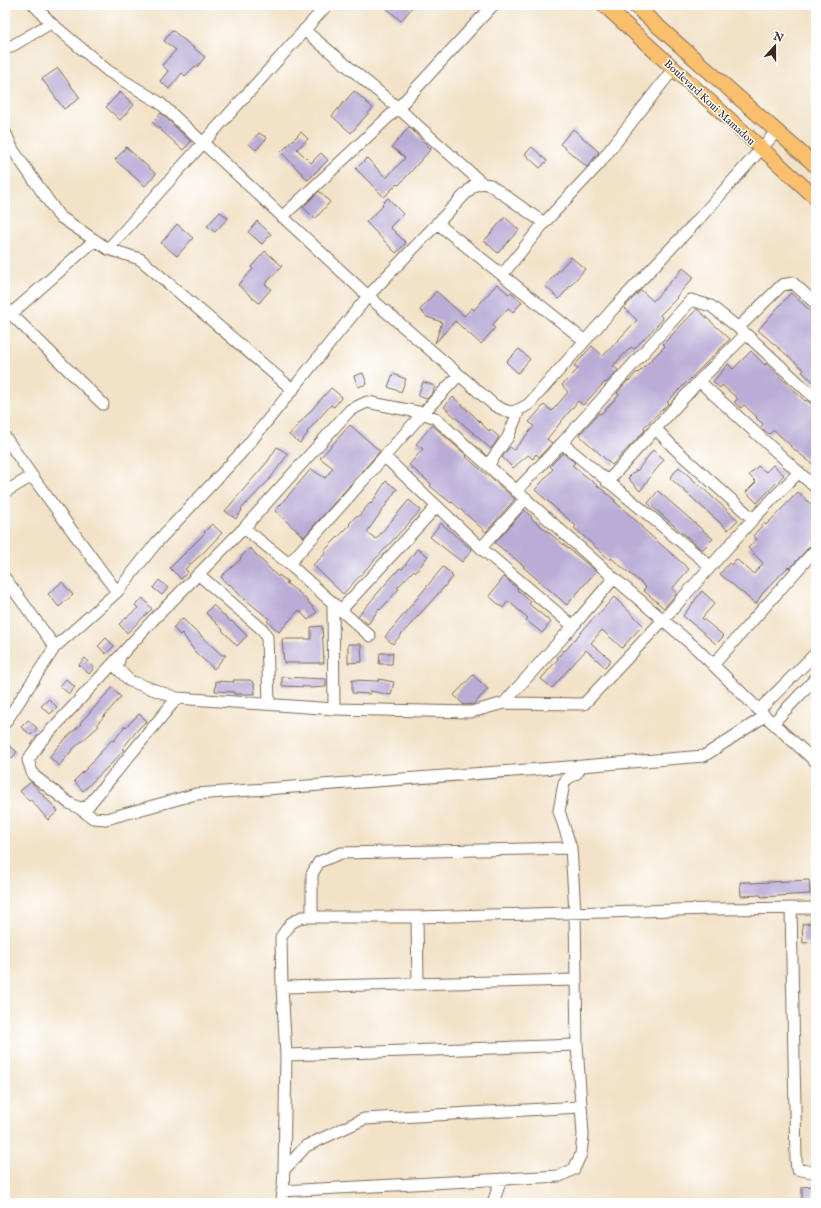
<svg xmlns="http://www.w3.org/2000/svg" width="821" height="1208" font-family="'IM FELL English',serif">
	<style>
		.building { fill: #b9acd6 }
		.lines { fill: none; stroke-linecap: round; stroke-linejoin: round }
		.minor-casing { stroke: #7b6a59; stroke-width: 13 }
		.major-casing { stroke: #7b6a59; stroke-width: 16 }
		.minor { stroke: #fff; stroke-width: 11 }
		.major { stroke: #f9bf6d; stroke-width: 14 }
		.labels { text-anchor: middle; stroke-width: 3; stroke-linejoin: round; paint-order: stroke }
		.street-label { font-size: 11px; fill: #3b2a1e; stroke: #fff }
	</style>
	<rect width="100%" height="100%" fill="#fff"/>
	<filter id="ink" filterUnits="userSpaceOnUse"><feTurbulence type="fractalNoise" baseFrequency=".025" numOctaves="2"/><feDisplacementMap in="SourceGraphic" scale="8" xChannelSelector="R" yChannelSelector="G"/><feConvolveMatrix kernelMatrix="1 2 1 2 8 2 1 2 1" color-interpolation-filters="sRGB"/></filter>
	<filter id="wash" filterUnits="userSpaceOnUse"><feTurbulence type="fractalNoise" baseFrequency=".012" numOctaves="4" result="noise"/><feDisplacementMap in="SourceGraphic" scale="16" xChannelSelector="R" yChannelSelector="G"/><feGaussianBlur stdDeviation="0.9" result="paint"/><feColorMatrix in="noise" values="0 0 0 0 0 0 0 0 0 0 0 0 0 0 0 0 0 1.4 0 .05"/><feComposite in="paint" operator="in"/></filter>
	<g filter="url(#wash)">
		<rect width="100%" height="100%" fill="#f2e2c7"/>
		<g id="blocks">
			<path class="building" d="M383 5H414L401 21Z
				M172 30 205 57 197 67 195 66 185 76 182 73 169 89 160 81 168 71 162 65 176 50 164 41Z
				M58 68 80 98 64 109 42 79Z
				M354 91 373 108 351 133 332 116Z
				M120 92 134 105 120 120 106 107Z
				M161 113 191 142 183 150 152 122Z
				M409 127 431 149 399 185 397 184 384 197 356 169 367 158 386 178 405 158 392 147Z
				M573 129 599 152 587 167 560 144Z
				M301 132 308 139 297 149 311 163 321 153 328 160 308 180 281 152Z
				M259 133 267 138 256 150 249 144Z
				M126 147 156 174 145 186 115 160Z
				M532 147 547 161 540 168 525 154Z
				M319 191 330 202 315 219 303 207Z
				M388 198 403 214 390 227 406 243 396 253 366 222 383 206 382 204Z
				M220 212 228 218 215 232 207 226Z
				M505 217 519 230 498 253 484 241Z
				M257 221 271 234 262 244 248 232Z
				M177 224 193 238 177 256 161 243Z
				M265 251 282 266 265 284 271 289 259 303 238 285 253 269 251 267Z
				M571 257 585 269 559 299 545 286Z
				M683 268 694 277 676 297 677 298 660 315 663 319 634 349 631 347 613 366 618 370 606 383 605 382 583 405 578 401 547 439 552 443 539 457 536 454 533 459 528 455 513 468 502 457 510 447 514 450 534 426 529 422 544 405 552 411 568 392 562 385 578 369 574 366 592 346 603 356 637 320 624 308 641 290 653 301Z
				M497 284 509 294 511 292 522 302 513 312 508 308 492 325 495 328 481 344 455 321 435 343 442 322 427 317 420 310 436 291 464 316 472 308 474 310Z
				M791 293 816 316V384L802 372 804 370 758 330Z
				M697 309 730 339 667 402 669 403 643 428 645 430 612 465 579 435 599 413 601 414 619 395 617 393 628 380 629 381 637 372 638 373 665 346 663 344Z
				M519 349 530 359 518 373 506 362Z
				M751 351 765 365 766 363 805 401 806 400 812 404 816 406V467L790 446H791L774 430 769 434 761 427 763 424 756 418 757 417 744 405 741 408 734 402 738 399 722 385 720 388 713 382 728 364 733 369Z
				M363 373 367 384 358 387 354 376Z
				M393 374 406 379 401 392 388 387Z
				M423 382 435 386 433 392 427 399 418 396Z
				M331 388 342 397 334 407 331 405 307 432 308 433 300 443 289 435Z
				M453 397 470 412 489 431 490 429 499 437 491 449 444 407Z
				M350 425 380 451 304 537 275 511 311 469 325 478 333 468 320 458Z
				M432 425 467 456 466 457 515 499 486 532 452 502 451 503 430 486 431 484 409 465 423 449 416 444Z
				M277 447 288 454 269 480 241 509 242 510 236 519 225 511 268 461Z
				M653 450 664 459 640 491 628 478 636 470 637 471Z
				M563 453 575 463 572 465 615 500 614 501 642 526 641 527 689 569 672 589 677 593 664 608 643 590 646 587 611 558 610 560 590 542 574 528 576 526 535 490 553 469 550 466Z
				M773 465 784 475 757 503 746 492 756 482 749 475 758 466 766 472Z
				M679 467 738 520 728 530 670 478Z
				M386 481 397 489 367 532 376 539 409 500 421 510 343 594 313 565 326 553 324 551 350 525 349 524 356 516 358 517 370 503 371 504Z
				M658 491 713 539 702 550 648 503Z
				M798 492 816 509V539L790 568 788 567 762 594 756 604 720 574 729 563 731 565 736 559 754 574 763 563 748 548 757 539 753 536 764 523 766 525Z
				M524 510 532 517 531 518 596 571 567 605 523 567 524 566 495 543Z
				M441 523 472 550 462 562 430 537Z
				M212 524 222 533 204 552 185 569 188 572 181 579 170 568 205 533 204 532Z
				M250 548 278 577 279 575 288 582 286 583 302 595 317 612 308 620 299 610 279 632 267 621 269 619 245 599 244 600 230 584 228 585 221 577 241 559 240 558Z
				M417 549 428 556 416 572 414 570 397 588 399 589 380 610 379 609 368 624 358 616 389 580 400 568 402 569Z
				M443 567 452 574 451 575 453 577 393 644 385 637Z
				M504 577 518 589 517 590 531 602 529 604 551 622 542 633 526 620 528 618 508 601 503 608 489 596Z
				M159 580 168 588 162 595 153 588Z
				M62 582 73 595 59 607 48 594Z
				M702 591 715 603 702 618 724 636 716 644 704 634V633L683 616Z
				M614 597 643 625 622 648 602 630 591 643 611 660 605 667 586 650 552 688 541 679 558 659 557 658 564 650 565 651 596 615 597 616Z
				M143 598 152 609 127 633 119 624 138 608 135 605Z
				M213 605 231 622 232 621 247 636 237 646 222 630H223L206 613Z
				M182 618 196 632 197 631 204 639 222 655H226L214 669 195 652 182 633 180 635 173 628Z
				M322 626 324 663H284L282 639H311V627Z
				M106 638 114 646 106 654 98 646Z
				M348 644H361L362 662 348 663Z
				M380 653H393L392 664H379Z
				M85 658 93 666V669L89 674 79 665Z
				M473 675 488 689 474 704 464 705 454 695Z
				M282 677 326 679V687L310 688V687L282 686Z
				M66 679 75 687 69 694 60 686Z
				M379 679 394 682 391 695 370 691V694L352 693V680L379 681Z
				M233 680H250L254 683 255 694H234V692L215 691 216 681 234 682Z
				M112 688 121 697 97 724 99 726 73 749 59 766 49 757 61 743 81 724 80 723Z
				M49 699 57 707 50 714 41 706Z
				M139 714 147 721 140 727 122 749 124 750 111 764 83 791 74 781 93 762 106 746 112 740 114 741 125 726 126 727Z
				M28 720 37 728 31 735 21 727Z
				M5 742 17 752 12 758 5 753Z
				M31 782 58 811 48 820 31 800 29 801 20 791Z
				M809 880 810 894 761 897V895L741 896 740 882H751V883Z
				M814 923 815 942 803 943 802 924Z
				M813 1186V1200L802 1201V1187Z"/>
		</g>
	</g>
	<g filter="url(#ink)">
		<use href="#blocks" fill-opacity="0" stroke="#7b6a59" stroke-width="1"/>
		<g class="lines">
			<g class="minor-casing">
				<path id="minor" d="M34 5 51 23 108 71 160 103 368 296 494 405C510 414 513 414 529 404L614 308 697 221 776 132
					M304 30 398 108 482 183
					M5 50 51 23
					M5 132 13 150 59 216 108 249 140 259 293 390
					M282 217 398 108 493 5
					M437 223 585 341
					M108 249 327 5
					M502 275 544 223
					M5 308 103 404
					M12 313 95 240
					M738 328 782 285 793 283 816 304
					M699 381 816 488
					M655 428 674 448 753 519
					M5 437 32 476 117 592
					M562 443 710 566
					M385 457 481 548 573 626
					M488 465 508 437 519 410
					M607 482 699 381 746 334
					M516 491 562 443 691 300 711 306 746 334 816 399
					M5 492 32 476
					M244 528 289 564 370 636
					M481 548 526 498
					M289 564 423 413 459 375
					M198 574 263 630 267 637 269 704
					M5 578 55 647
					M614 578 573 626 504 703 471 712 334 709 177 698 130 681 117 668 120 656 153 620 244 528 350 410 367 402 423 413 435 418 614 578 697 649 765 716
					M333 604 334 709
					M341 610 437 506
					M120 656 42 740 28 760 33 775 69 803 79 808 88 806 177 698
					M713 665 816 549
					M504 703 584 704 663 620 753 519 799 472
					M759 710 816 653
					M5 723 55 647 117 592 157 542 242 452 368 296 473 186 482 183 490 185 544 223 598 165 674 68
					M773 723 816 678
					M79 808 93 818 106 819 196 794 582 766
					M791 908 796 1160 797 1169 816 1173
					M312 917V874L319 862 341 853 571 848
					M417 917 418 984
					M282 987 576 980
					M286 1055 577 1045
					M284 1170 286 1055 282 987 281 937 291 923 302 917H417L712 909 816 908
					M282 1191 560 1176 574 1169 581 1154 583 1135 577 1045 575 912 571 848 559 811 564 783 567 779 577 773 582 766 704 756 765 716 816 762
					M282 1203 284 1170 306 1146 364 1119 580 1107
					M493 1203 501 1179"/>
			</g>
			<g class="major-casing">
				<path id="major" d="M604 5 816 198
					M634 5 816 166"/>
			</g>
			<use href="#minor" class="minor"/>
			<use href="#major" class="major"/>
		</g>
	</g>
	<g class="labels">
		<g class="street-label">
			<text transform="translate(710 102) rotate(43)" y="4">Boulevard Koui Mamadou</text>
		</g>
	</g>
	<rect width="821" height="1208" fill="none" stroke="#fff" stroke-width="20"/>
	<g transform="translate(775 46) rotate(21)" stroke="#ffffff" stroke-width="3" paint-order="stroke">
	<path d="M0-3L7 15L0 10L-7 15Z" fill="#3b2a1e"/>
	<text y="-6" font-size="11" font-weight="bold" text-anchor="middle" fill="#3b2a1e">N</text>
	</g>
</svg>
